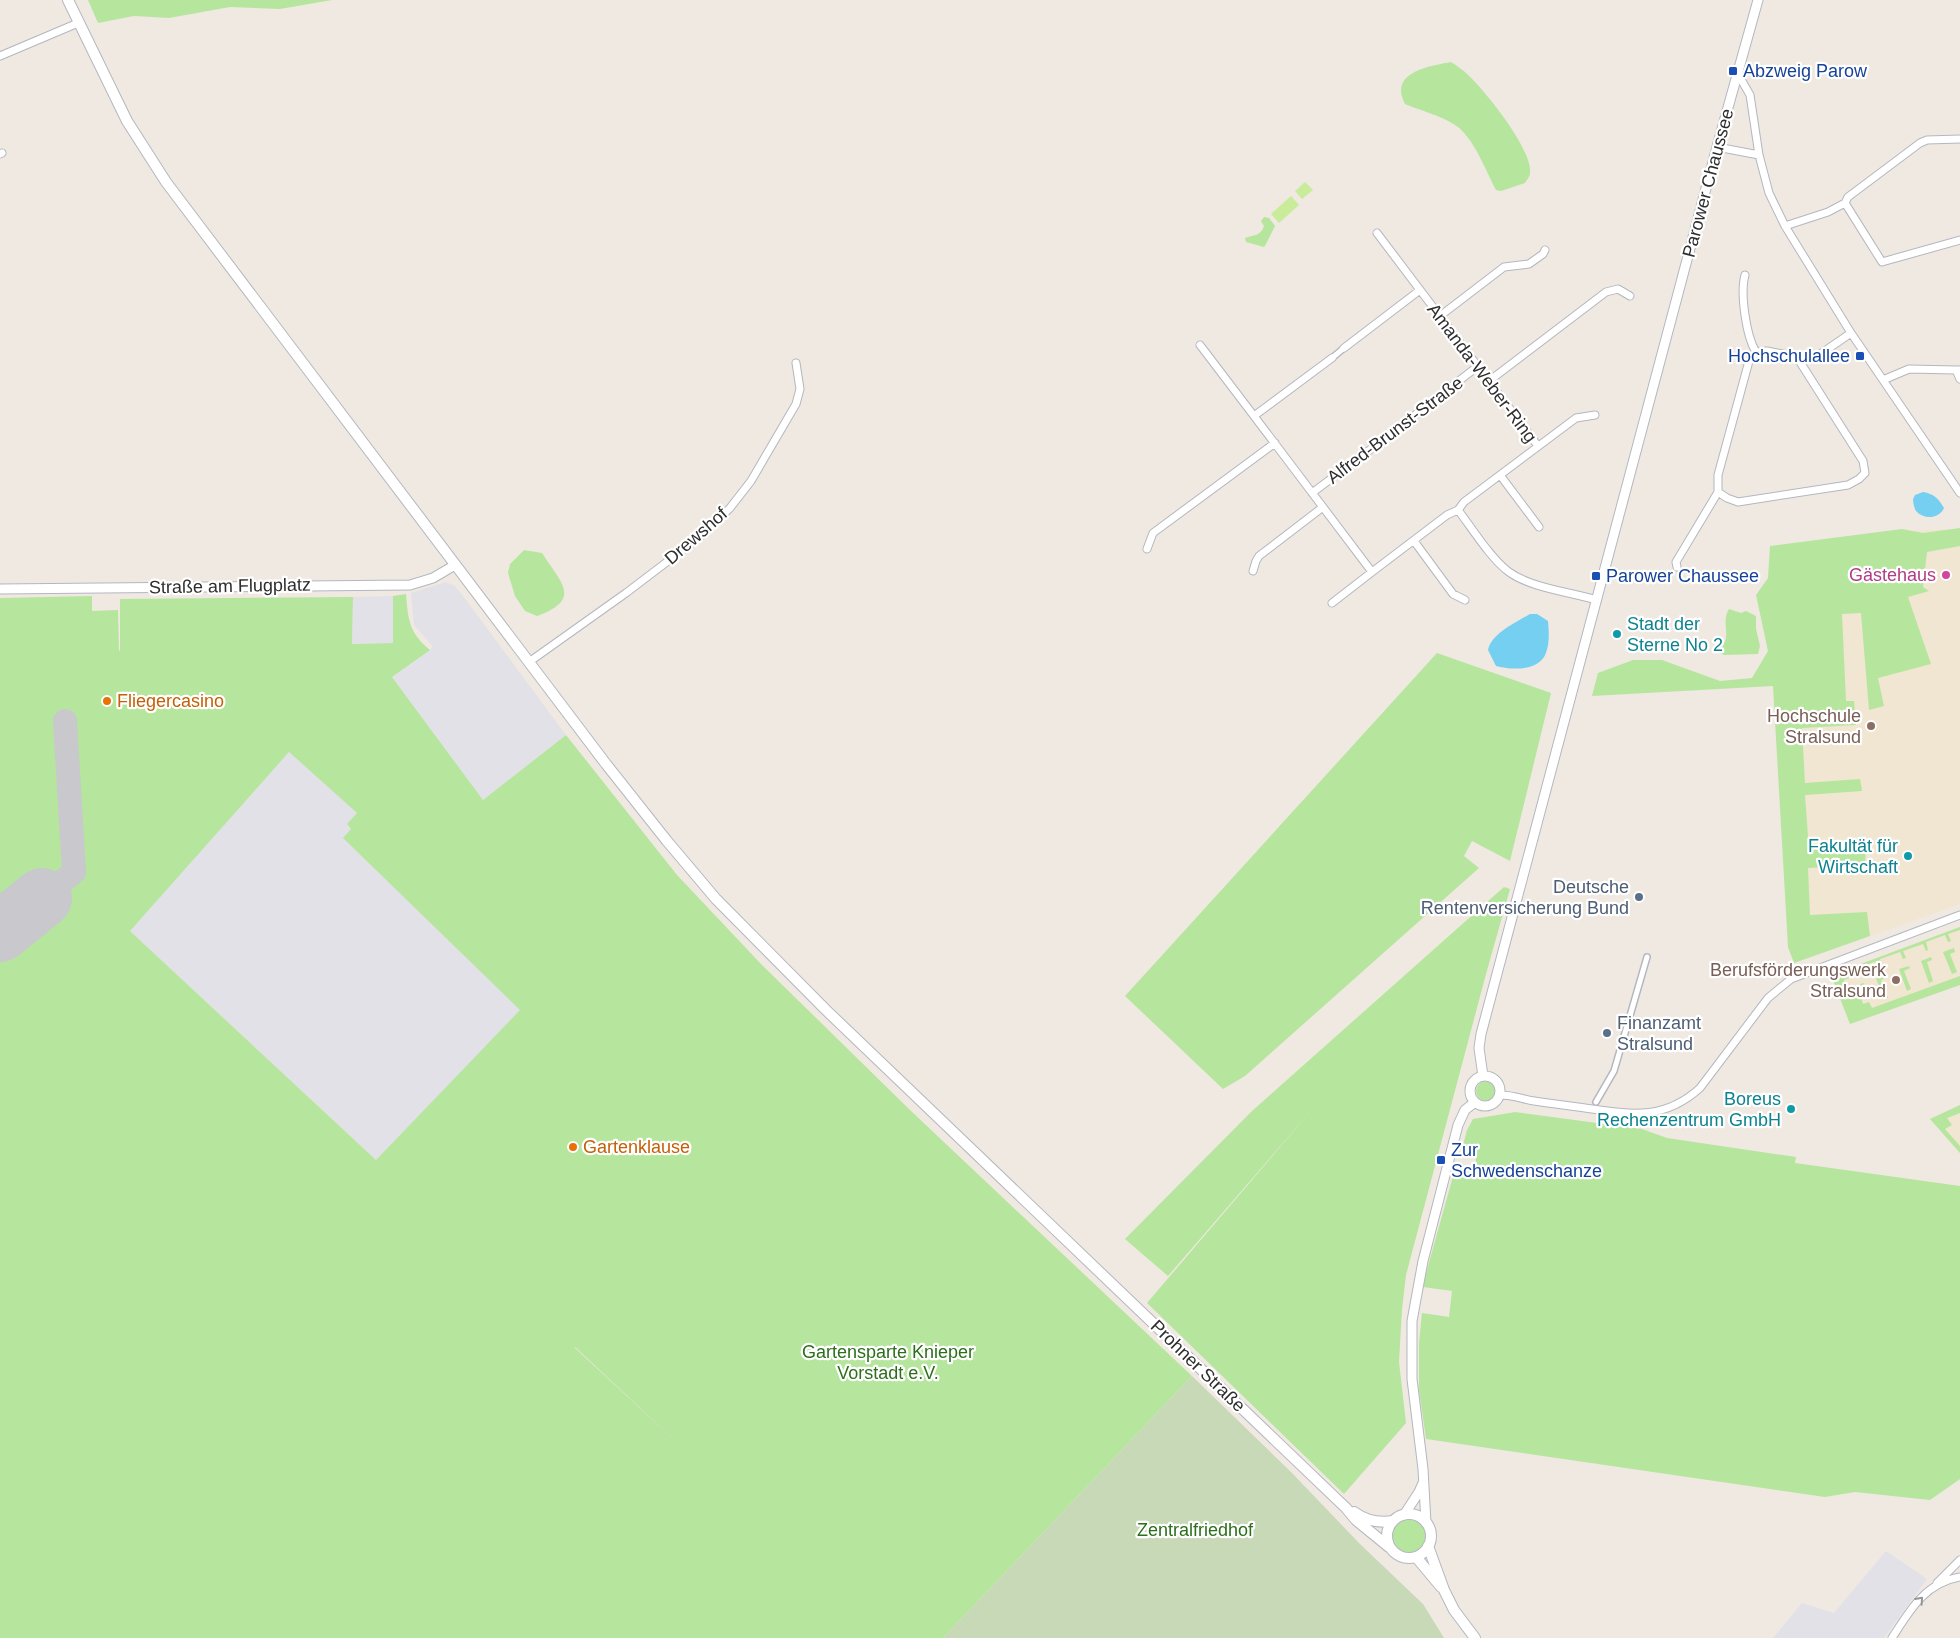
<svg xmlns="http://www.w3.org/2000/svg" width="1960" height="1638" font-family="Helvetica,sans-serif">
	<style>
		.industrial { fill: #e3e1e8 }
		.education { fill: #f0e6d1 }
		.green { fill: #b6e59e; fill-rule: evenodd }
		.cemetery { fill: #c8d9b8 }
		.pitch { fill: #c9ec9a }
		.water { fill: #75cff0 }
		.lines { fill: none; stroke-linecap: round; stroke-linejoin: round }
		.taxiway { stroke: #c9c8cc; stroke-width: 24 }
		.runway { stroke: #c9c8cc; stroke-width: 60 }
		.pedestrian-casing { stroke: #b4b7c1; stroke-width: 8 }
		.minor-casing { stroke: #b4b7c1; stroke-width: 9 }
		.tertiary-casing { stroke: #b4b7c1; stroke-width: 11 }
		.secondary-casing { stroke: #b4b7c1; stroke-width: 12 }
		.pedestrian { stroke: #fff; stroke-width: 5 }
		.minor { stroke: #fff; stroke-width: 7 }
		.tertiary { stroke: #fff; stroke-width: 9 }
		.secondary { stroke: #fff; stroke-width: 10 }
		.oneway { stroke: #969696 }
		.transit-dot { fill: #1a4fb4; stroke: #fff; stroke-width: 2 }
		.hotel-dot { fill: #d1479c; stroke: #fff; stroke-width: 2 }
		.culture-dot { fill: #0f9aa8; stroke: #fff; stroke-width: 2 }
		.food-dot { fill: #e8710a; stroke: #fff; stroke-width: 2 }
		.education-dot { fill: #8d6e63; stroke: #fff; stroke-width: 2 }
		.service-dot { fill: #5c6f8a; stroke: #fff; stroke-width: 2 }
		.labels { text-anchor: middle; stroke-width: 4.5; stroke-linejoin: round; paint-order: stroke }
		.transit-label { font-size: 18px; fill: #164399; stroke: #fff; text-anchor: start }
		.street-label { font-size: 18px; fill: #2e2e2e; stroke: #fff }
		.hotel-label { font-size: 18px; fill: #b23c85; stroke: #fff; text-anchor: end }
		.culture-label { font-size: 18px; fill: #0d838f; stroke: #fff; text-anchor: end }
		.food-label { font-size: 18px; fill: #c56008; stroke: #fff; text-anchor: start }
		.education-label { font-size: 18px; fill: #785e54; stroke: #fff; text-anchor: end }
		.service-label { font-size: 18px; fill: #4e5e75; stroke: #fff; text-anchor: end }
		.park-label { font-size: 18px; fill: #2c6e1b; stroke: #fff }
	</style>
	<rect width="100%" height="100%" fill="#efe9e1"/>
	<path class="industrial" d="M446 582 455 586 469 604 566 735 483 800 392 677 433 647 414 625 411 593Z
		M393 596V643L352 644 353 597Z
		M289 752 357 813 347 824 351 829 344 838 521 1010 432 1106 376 1160 130 931Z
		M1886 1551 1927 1579 1884 1638H1773L1802 1603 1834 1613Z"/>
	<path class="education" d="M1960 529V904L1794 963 1773 549 1903 531Z
		M1960 927V985L1850 1024 1831 975Z
		M1960 1105V1153L1930 1119Z"/>
	<path class="green" d="M88 0H332L280 9 230 7 169 18 134 16 98 23Z
		M1451 62C1457 66 1462 69 1467 74 1484 89 1533 150 1530 173 1530 176 1527 180 1525 183L1501 191 1496 190C1486 171 1473 136 1455 125 1440 115 1421 111 1405 104 1388 72 1430 66 1451 62Z
		M1264 217 1269 218 1275 226 1266 244 1264 247 1246 242 1245 238C1253 235 1261 236 1264 226L1261 221Z
		M1960 528V546L1927 552 1923 587 1929 591 1908 597 1931 664 1878 678 1884 706 1869 710 1861 613 1842 614 1846 701H1854L1856 725 1802 728 1805 783 1860 779 1862 791 1805 795 1809 850 1866 846 1865 865 1808 868 1810 915 1867 912 1870 936 1794 963 1788 947 1773 686 1592 696 1598 673 1633 660H1662L1720 681 1752 678 1768 651 1756 595 1768 578 1770 546 1902 529 1923 533Z
		M524 550 542 553C561 583 583 599 537 616L525 611 515 596 508 573 510 564Z
		M406 594C408 619 409 633 430 650L392 677 483 800 566 735 677 875 761 964 911 1111 1192 1376 943 1638H0V598L92 596V611L118 610 119 651 120 650V599L353 597 352 644 393 643V596ZM289 752 357 813 347 824 351 829 343 838 520 1010 376 1160 130 931ZM575 1347 684 1449 575 1348Z
		M1729 609 1741 613 1746 611 1756 616V629L1760 646 1758 654 1724 655 1720 653C1721 647 1725 643 1726 638 1727 627 1723 619 1729 609Z
		M1437 653 1551 693 1510 861 1472 841 1464 856 1479 868 1245 1076 1223 1089 1125 996Z
		M1504 887 1510 889 1486 974 1406 1275 1402 1309 1399 1362 1406 1423 1344 1494 1147 1303 1315 1106 1168 1276 1125 1239 1252 1111Z
		M1960 927V930L1948 934 1951 941 1948 942 1945 935 1926 942 1928 950 1926 951 1923 944 1903 951 1906 958 1903 959 1900 952 1880 959 1883 967 1880 968 1877 961 1858 968 1860 975 1857 976 1855 969 1847 972 1849 978 1844 980 1847 989 1853 987 1855 992 1862 990 1860 984 1864 983 1866 992 1860 995 1863 1004 1869 1002 1872 1008 1960 976V985L1850 1024 1831 975Z
		M1954 948 1955 952 1950 954 1957 972 1952 974 1943 952Z
		M1931 957 1932 960 1927 962 1933 981 1929 983 1921 961Z
		M1909 966 1910 968 1904 971 1911 989 1907 991 1899 969Z
		M1886 974 1887 977 1881 980 1888 998 1884 999 1876 978Z
		M1476 1091a10 10 0 1 1 20 0a10 10 0 1 1-20 0Z
		M1960 1105V1113L1947 1118 1952 1125 1945 1129 1960 1146V1153L1930 1119Z
		M1515 1112 1642 1129 1667 1138 1796 1157 1795 1163 1960 1186V1479L1930 1500 1855 1492 1825 1497 1426 1439 1419 1390V1343L1422 1313 1449 1317 1452 1291 1423 1287 1425 1277 1455 1169 1475 1171 1476 1158 1460 1156 1467 1130 1473 1119Z
		M1392 1537a17 17 0 1 1 34 0a17 17 0 1 1-34 0Z"/>
	<path class="cemetery" d="M1192 1376 1291 1472 1360 1544 1423 1604 1444 1638H943Z"/>
	<path class="pitch" d="M1305 182 1313 190 1302 199 1295 191Z
		M1291 196 1299 205 1279 223 1271 214Z"/>
	<path class="water" d="M1923 492C1934 494 1938 498 1944 508 1939 519 1924 520 1916 511 1914 508 1913 502 1913 499L1915 495Z
		M1530 614H1537L1548 621C1549 632 1550 647 1544 657 1535 671 1510 670 1496 666L1488 650C1492 633 1515 623 1530 614Z"/>
	<g class="lines">
		<path class="taxiway" d="M42 898 74 872 65 721"/>
		<path class="runway" d="M0 932 42 898"/>
		<g class="pedestrian-casing">
			<path id="pedestrian" d="M1332 358 1344 348
				M1596 1102 1614 1071 1647 957"/>
		</g>
		<g class="minor-casing">
			<path id="minor" d="M0 56 78 23
				M1738 74 1750 95 1759 155 1769 193 1785 226 1851 333 1960 493
				M1960 139 1927 140 1920 143 1848 197 1845 203 1882 262 1960 240
				M1717 147 1759 155
				M0 154 2 153
				M1785 226 1828 212 1845 203
				M1377 233 1538 446
				M1745 275C1740 293 1746 336 1756 352
				M1440 316 1504 267 1529 264 1543 254 1545 250
				M1200 345 1254 416
				M1344 348 1420 290
				M1767 351 1793 356 1800 362 1863 461 1865 473 1859 479 1848 485 1738 502 1727 498 1718 492V475L1749 361 1756 352Z
				M1332 358 1254 416 1372 572 1447 515 1458 510 1464 502 1576 418 1595 415
				M1800 362 1819 355 1851 333
				M1960 370H1956L1960 379
				M1883 380 1909 369 1956 370
				M1489 381 1606 292 1618 289 1630 296
				M1401 426 1478 366
				M1500 475 1539 527
				M1312 493 1391 434
				M1458 510C1472 528 1491 559 1509 572 1531 588 1570 592 1597 600
				M1414 541 1453 594 1465 600
				M1147 549 1153 533 1275 443
				M1677 567 1676 562 1718 492
				M1253 571 1256 561 1259 556 1323 507
				M1332 603 1372 572
				M529 662 626 593 701 536 730 508 751 481 796 404 800 389 796 363
				M1500 1095C1513 1095 1522 1099 1534 1101 1553 1104 1573 1106 1592 1109 1634 1115 1666 1119 1700 1088L1768 998 1791 979 1960 915
				M1937 1583 1960 1560
				M1892 1638C1910 1610 1925 1583 1960 1577"/>
		</g>
		<g class="tertiary-casing">
			<path id="tertiary" d="M0 589 410 585 433 578 455 565
				M1470 1091a15 15 0 1 1 30 0a15 15 0 1 1-30 0Z
				M1483 1076 1479 1048 1481 1034 1717 147 1758 0
				M1404 1515 1419 1492 1423 1483
				M1426 1523 1423 1469 1412 1379V1321L1423 1261 1458 1125 1465 1110 1475 1102"/>
		</g>
		<g class="secondary-casing">
			<path id="secondary" d="M68 0 127 121 166 182 606 764 667 841 716 899 826 1010 1346 1508 1356 1520 1389 1547
				M1354 1512C1366 1521 1379 1523 1393 1521
				M1387 1536a22 22 0 1 1 44 0a22 22 0 1 1-44 0Z
				M1428 1546 1444 1590 1454 1610 1475 1638
				M1416 1557 1441 1587"/>
		</g>
		<use href="#pedestrian" class="pedestrian"/>
		<use href="#minor" class="minor"/>
		<use href="#tertiary" class="tertiary"/>
		<use href="#secondary" class="secondary"/>
	</g>
	<defs><path id="oneway-chevron" d="M-2-3.5L2.5 0L-2 3.5" fill="none" stroke-width="1.6" stroke-linecap="round" stroke-linejoin="round" transform="scale(1.25)"/></defs>
	<use class="oneway" href="#oneway-chevron" transform="translate(1920 1600) rotate(-48)"/>
	<g class="transit-dot">
		<rect x="1728" y="66" width="10" height="10" rx="2.5"/>
		<rect x="1855" y="351" width="10" height="10" rx="2.5"/>
		<rect x="1591" y="571" width="10" height="10" rx="2.5"/>
		<rect x="1436" y="1155" width="10" height="10" rx="2.5"/>
	</g>
	<circle class="hotel-dot" cx="1946" cy="575" r="5"/>
	<g class="culture-dot">
		<circle cx="1617" cy="634" r="5"/>
		<circle cx="1908" cy="856" r="5"/>
		<circle cx="1791" cy="1109" r="5"/>
	</g>
	<g class="food-dot">
		<circle cx="107" cy="701" r="5"/>
		<circle cx="573" cy="1147" r="5"/>
	</g>
	<g class="education-dot">
		<circle cx="1871" cy="726" r="5"/>
		<circle cx="1896" cy="980" r="5"/>
	</g>
	<g class="service-dot">
		<circle cx="1639" cy="897" r="5"/>
		<circle cx="1607" cy="1033" r="5"/>
	</g>
	<g class="labels">
		<g class="transit-label">
			<text x="1743" y="77">Abzweig Parow</text>
			<text x="1850" y="362" text-anchor="end">Hochschulallee</text>
			<text x="1606" y="582">Parower Chaussee</text>
			<text x="1451" y="1156">Zur<tspan x="1451" dy="21">Schwedenschanze</tspan></text>
		</g>
		<g class="street-label">
			<text transform="translate(1708 183) rotate(-75)" y="6">Parower Chaussee</text>
			<text transform="translate(1482 373) rotate(53)" y="6">Amanda-Weber-Ring</text>
			<text transform="translate(1395 430) rotate(-37)" y="6">Alfred-Brunst-Straße</text>
			<text transform="translate(696 536) rotate(-41)" y="6">Drewshof</text>
			<text transform="translate(230 586) rotate(-1)" y="6">Straße am Flugplatz</text>
			<text transform="translate(1198 1366) rotate(44)" y="6">Prohner Straße</text>
		</g>
		<g class="hotel-label">
			<text x="1936" y="581">Gästehaus</text>
		</g>
		<g class="culture-label">
			<text x="1627" y="630" text-anchor="start">Stadt der<tspan x="1627" dy="21">Sterne No 2</tspan></text>
			<text x="1898" y="852">Fakultät für<tspan x="1898" dy="21">Wirtschaft</tspan></text>
			<text x="1781" y="1105">Boreus<tspan x="1781" dy="21">Rechenzentrum GmbH</tspan></text>
		</g>
		<g class="food-label">
			<text x="117" y="707">Fliegercasino</text>
			<text x="583" y="1153">Gartenklause</text>
		</g>
		<g class="education-label">
			<text x="1861" y="722">Hochschule<tspan x="1861" dy="21">Stralsund</tspan></text>
			<text x="1886" y="976">Berufsförderungswerk<tspan x="1886" dy="21">Stralsund</tspan></text>
		</g>
		<g class="service-label">
			<text x="1629" y="893">Deutsche<tspan x="1629" dy="21">Rentenversicherung Bund</tspan></text>
			<text x="1617" y="1029" text-anchor="start">Finanzamt<tspan x="1617" dy="21">Stralsund</tspan></text>
		</g>
		<g class="park-label">
			<text x="888" y="1358">Gartensparte Knieper<tspan x="888" dy="21">Vorstadt e.V.</tspan></text>
			<text x="1195" y="1536">Zentralfriedhof</text>
		</g>
	</g>
</svg>
